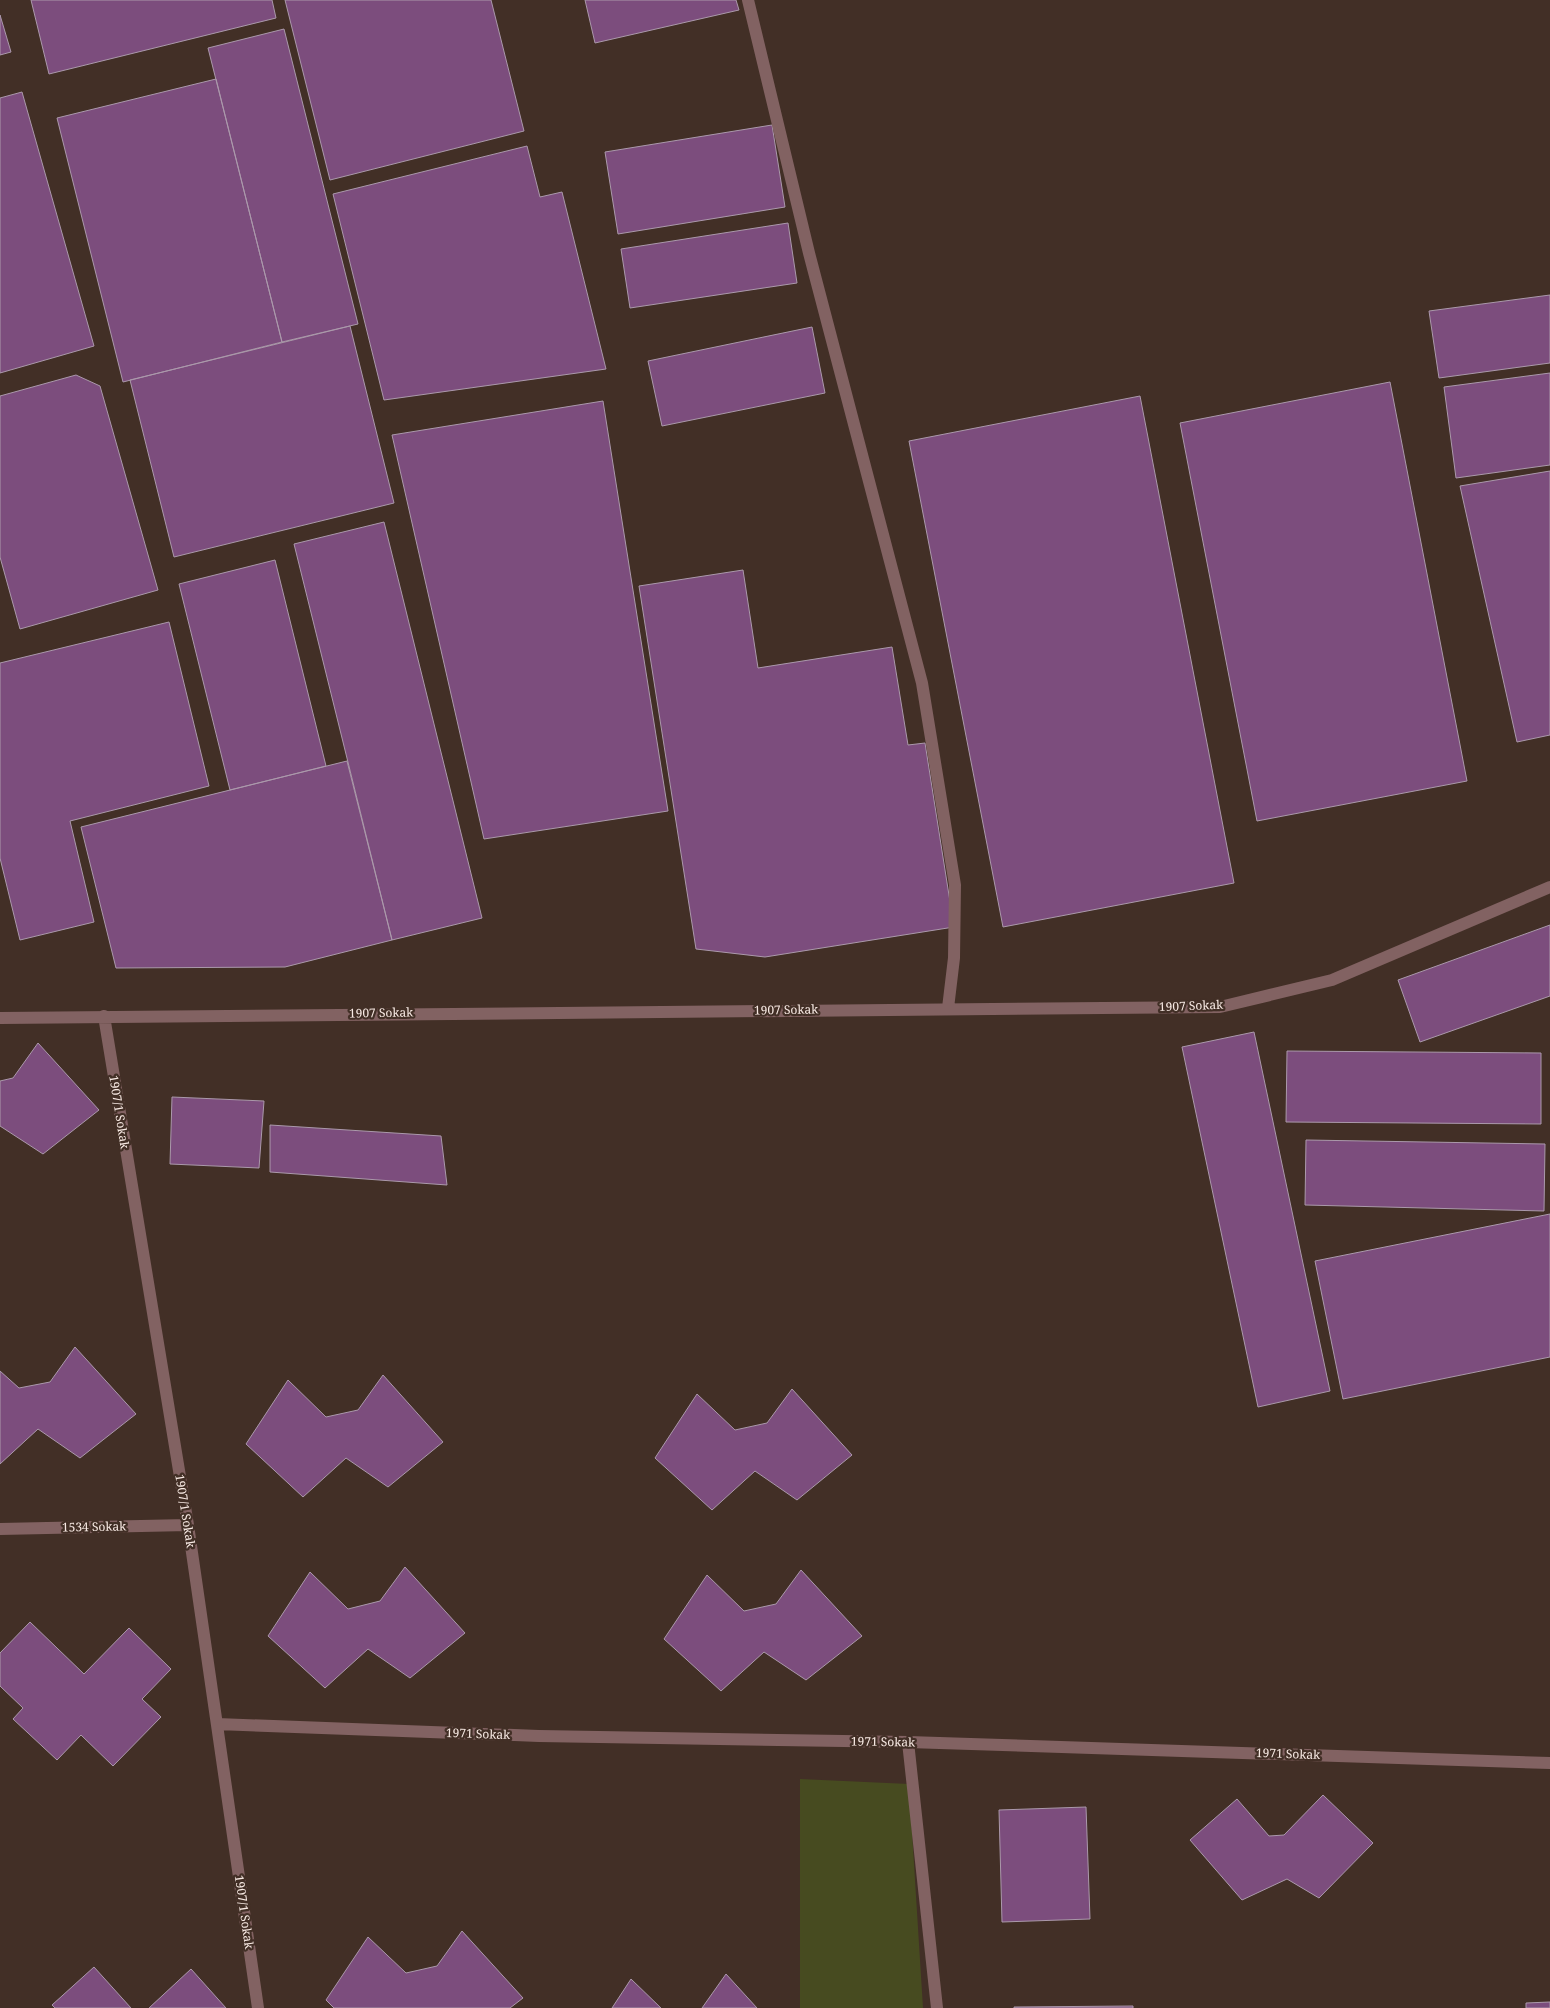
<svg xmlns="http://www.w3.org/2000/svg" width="1550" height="2008" font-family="'Noto Serif',serif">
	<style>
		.green { fill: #474b20 }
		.building { fill: #7c4d7d; stroke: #ab99ab }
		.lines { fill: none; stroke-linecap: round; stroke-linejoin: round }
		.minor { stroke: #826262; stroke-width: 12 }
		.labels { text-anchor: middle; stroke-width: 4.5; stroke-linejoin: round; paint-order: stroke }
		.street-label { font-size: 12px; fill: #f8eae4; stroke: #422f26 }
	</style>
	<rect width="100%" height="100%" fill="#422f26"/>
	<path class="green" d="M800 1779 909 1784 923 2008H800Z"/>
	<path class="building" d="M31 0H272L276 18 49 74Z
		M285 0H491L524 131 330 180Z
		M585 0H736L739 10 595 43Z
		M0 15 11 52 0 55Z
		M284 29 358 324 282 342 208 48Z
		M216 79 282 342 123 382 57 118Z
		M22 92 94 346 0 373V98Z
		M772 125 785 207 618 234 605 152Z
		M527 146 540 197 562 192 606 369 384 400 333 194Z
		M788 223 797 283 630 308 621 249Z
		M1550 295V363L1439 378 1429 311Z
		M350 326 394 503 174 557 130 380Z
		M812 327 825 393 662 426 648 361Z
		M1550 373V465L1456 478 1444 387Z
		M76 375 100 386 158 590 20 629 0 557V396Z
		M1390 382 1467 781 1257 821 1180 423Z
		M1140 396 1234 883 1003 927 909 441Z
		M603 401 668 811 484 839 392 435Z
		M1550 471V735L1517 742 1460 486Z
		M384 522 482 918 392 940 294 544Z
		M275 560 326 766 230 790 179 584Z
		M743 570 758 668 892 647 908 745 925 743 954 927 765 957 696 949 639 586Z
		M169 622 209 786 70 821 94 922 20 940 0 858V663Z
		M347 761 392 940 285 967 116 968 81 827Z
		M1550 925V996L1420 1042 1398 980Z
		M1254 1032 1330 1391 1258 1407 1182 1047Z
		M38 1043 99 1110 43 1154 0 1126V1081L13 1078Z
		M1287 1051 1541 1053V1124L1286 1122Z
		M172 1097 264 1101 259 1168 170 1164Z
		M270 1125 441 1136 447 1185 270 1172Z
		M1306 1140 1545 1144 1544 1211 1305 1205Z
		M1550 1214V1357L1343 1399 1315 1261Z
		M75 1347 136 1414 80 1458 38 1429 0 1464V1371L19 1388 50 1382Z
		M383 1375 443 1442 388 1487 346 1458 303 1497 246 1444 288 1380 326 1417 358 1410Z
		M792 1389 852 1455 797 1500 755 1471 712 1510 655 1458 697 1394 735 1430 767 1423Z
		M405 1567 465 1633 410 1678 368 1649 325 1688 268 1636 310 1572 348 1609 380 1601Z
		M801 1570 862 1636 806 1680 764 1652 721 1691 664 1639 707 1575 744 1611 776 1604Z
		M30 1622 84 1674 129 1628 171 1669 142 1699 161 1717 113 1766 81 1735 57 1760 13 1719 23 1708 0 1686V1653Z
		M1323 1795 1373 1843 1319 1898 1287 1879 1242 1900 1190 1840 1237 1799 1269 1836 1284 1835Z
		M1086 1807 1090 1919 1002 1922 999 1810Z
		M462 1931 523 1998 510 2008H334L326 2000 368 1937 406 1973 437 1966Z
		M94 1967 131 2008H55L52 2005Z
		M191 1969 226 2008H149Z
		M726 1974 757 2008H702Z
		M631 1979 661 2008H612Z
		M1550 2002V2008H1526V2003Z
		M1133 2006V2008H1014V2007Z"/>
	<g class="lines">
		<path class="minor" d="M748 0 809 253 922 683 955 885 954 958 948 1008
			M104 1016 188 1525 258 2008
			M0 1018 1220 1007 1332 980 1550 887
			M0 1529 188 1525
			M217 1724 539 1736 908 1742 1550 1763
			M908 1742 937 2008"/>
	</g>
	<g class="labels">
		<g class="street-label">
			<text transform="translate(1191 1006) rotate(-2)" y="4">1907 Sokak</text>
			<text transform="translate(786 1010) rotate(-1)" y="4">1907 Sokak</text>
			<text transform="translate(381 1013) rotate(-1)" y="4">1907 Sokak</text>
			<text transform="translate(119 1112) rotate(81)" y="4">1907/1 Sokak</text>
			<text transform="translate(185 1511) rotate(81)" y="4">1907/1 Sokak</text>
			<text transform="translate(94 1527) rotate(-1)" y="4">1534 Sokak</text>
			<text transform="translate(478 1734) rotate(2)" y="4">1971 Sokak</text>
			<text transform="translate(883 1742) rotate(1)" y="4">1971 Sokak</text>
			<text transform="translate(1288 1754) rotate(2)" y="4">1971 Sokak</text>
			<text transform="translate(244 1912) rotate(82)" y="4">1907/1 Sokak</text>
		</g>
	</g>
</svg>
